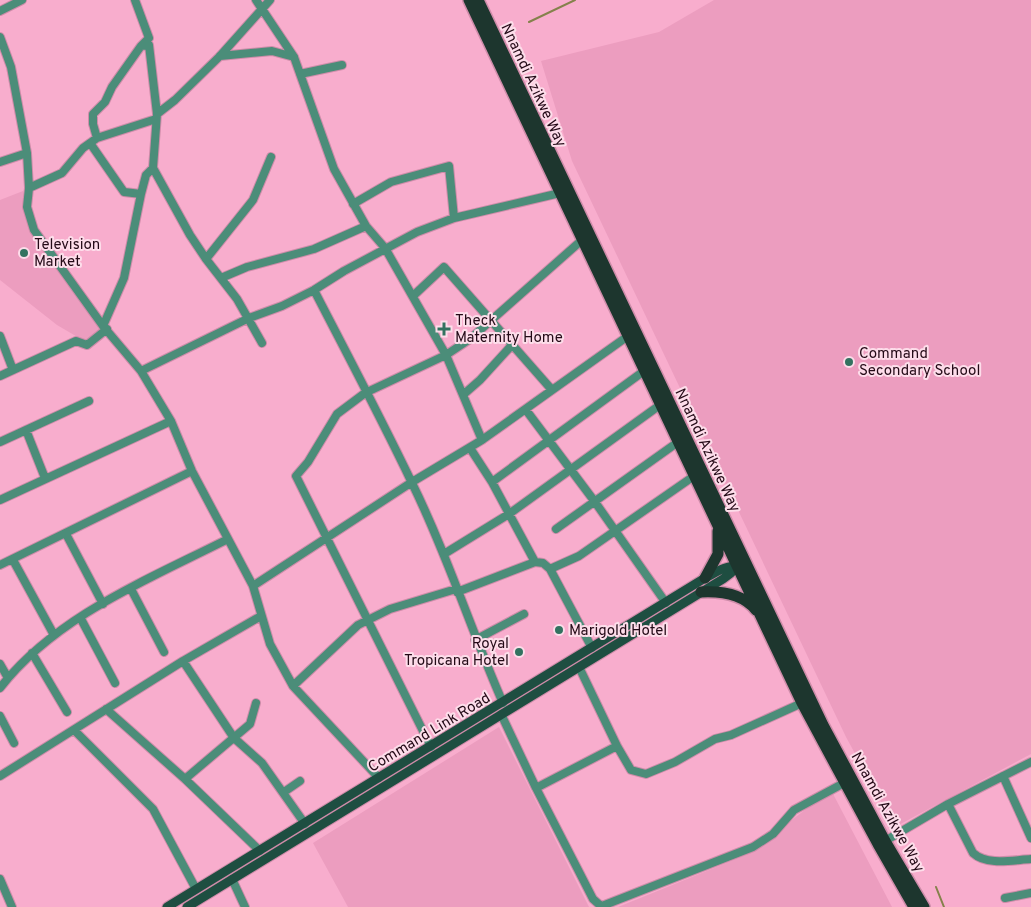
<svg xmlns="http://www.w3.org/2000/svg" width="1031" height="907" font-family="Overpass,sans-serif">
	<style>
		.built { fill: #ec9dbf }
		.lines { fill: none; stroke-linecap: round; stroke-linejoin: round }
		.stream { stroke: #85814b; stroke-width: 2 }
		.minor-casing { stroke: #ce8ca9; stroke-width: 10 }
		.major-casing { stroke: #ce8ca9; stroke-width: 11 }
		.highway-casing { stroke: #ce8ca9; stroke-width: 14 }
		.minor { stroke: #4b8d79; stroke-width: 8 }
		.major { stroke: #1e4e41; stroke-width: 9 }
		.highway { stroke: #1d362e; stroke-width: 11 }
		.poi-dot { fill: #337260; stroke: #fdddea; stroke-width: 2 }
		.labels { text-anchor: middle; stroke-width: 4; stroke-linejoin: round; paint-order: stroke }
		.street-label { font-size: 15px; fill: #240a17; stroke: #fdddea }
		.poi-label { font-size: 15px; fill: #240a17; stroke: #fdddea; text-anchor: start }
	</style>
	<rect width="100%" height="100%" fill="#f8adcd"/>
	<path class="built" d="M714 0H1031V754L895 827 846 737 572 161 541 61 659 32Z
		M23 191 29 225 104 331 86 342 57 325 0 280V200Z
		M499 727 589 907H348L313 843Z
		M831 790 892 907H618L746 855Z"/>
	<g class="lines">
		<path class="stream" d="M529 22 575 0
			M936 887 944 907"/>
		<g class="minor-casing">
			<path id="minor" d="M256 0 294 57 334 169 366 226 385 248 446 355 482 440
				M0 11 22 0
				M0 37 11 67 27 153 29 188 27 207 34 230 103 326 141 371 171 421 192 471 253 586 270 644 293 686 379 778
				M220 56 272 51 294 57
				M300 74 342 65
				M157 114 175 100 220 56 270 0
				M97 138 93 124V114L105 102 112 87 141 46
				M90 143 124 192 141 194
				M0 162 27 153
				M153 168 190 235 206 259 237 299 262 343
				M29 188 62 173 83 148 97 138 156 119
				M353 204 391 182 449 166 454 218
				M206 259 253 200 271 157
				M221 278 247 267 314 249 366 226
				M314 290C347 354 381 418 412 483 447 554 471 630 503 703
				M413 296 444 267 552 390
				M103 326 124 278 141 194 146 175 153 168 157 114 149 45 141 46 149 38 135 0
				M0 336 13 370
				M141 371 249 318 282 306 314 290 344 271 417 232 454 218 560 193
				M0 376 76 341 87 345 107 329
				M464 394 480 380 512 345
				M526 410 595 502 666 603
				M26 430 45 478
				M0 442 89 401
				M470 448 492 482 535 562
				M492 482 644 371
				M0 500 171 421
				M556 529 678 442
				M66 534 103 604
				M444 554 509 514 660 405
				M13 560 54 635
				M0 565 192 471
				M550 569 579 556 694 476
				M253 586 412 482 482 440 628 336
				M131 589 164 652
				M457 592 535 562 543 563 550 569 592 648
				M81 619 115 683
				M475 640 524 614
				M32 653 67 712
				M183 661 234 738 262 763 305 824
				M0 664 8 678
				M293 686 358 625 390 609 456 589
				M0 688C56 616 149 579 228 539
				M106 709 185 779 260 851
				M501 714 536 788 593 899 602 907
				M0 716 14 743
				M74 730 153 809 196 889
				M617 746 631 770 646 774 675 762 715 739 731 735 802 703
				M431 747 296 476 308 462 337 414 365 393 446 355 470 339 582 240
				M0 776 183 661 261 616
				M1003 776 1031 838
				M185 779 250 724 256 703
				M536 788 617 746 579 667
				M284 792 300 781
				M948 804 973 853C987 866 1013 860 1031 859
				M885 841 948 804 1031 762
				M0 879 12 907
				M232 879 245 907
				M1005 898 1031 893
				M602 906 753 847 773 834 794 810 844 783"/>
		</g>
		<g class="major-casing">
			<path id="major" d="M167 907 705 578C717 572 729 562 743 569
				M187 907 723 579 731 573 737 564"/>
		</g>
		<g class="highway-casing">
			<path id="highway" d="M469 0 802 703 878 844 914 907
				M478 0 823 725 885 841 924 907
				M705 578 718 554V531
				M701 592C720 591 743 594 756 610"/>
		</g>
		<use href="#minor" class="minor"/>
		<use href="#major" class="major"/>
		<use href="#highway" class="highway"/>
	</g>
	<g class="poi-dot">
		<circle cx="24" cy="253" r="5"/>
		<path d="M441.5 321.5h5v5h5v5h-5v5h-5v-5h-5v-5h5z"/>
		<circle cx="849" cy="362" r="5"/>
		<circle cx="559" cy="630" r="5"/>
		<circle cx="519" cy="652" r="5"/>
	</g>
	<g class="labels">
		<g class="street-label">
			<text transform="translate(534 85) rotate(65)" y="5">Nnamdi Azikwe Way</text>
			<text transform="translate(708 450) rotate(65)" y="5">Nnamdi Azikwe Way</text>
			<text transform="translate(429 732) rotate(-31)" y="5">Command Link Road</text>
			<text transform="translate(888 812) rotate(61)" y="5">Nnamdi Azikwe Way</text>
		</g>
		<g class="poi-label">
			<text x="34" y="249">Television<tspan x="34" dy="17">Market</tspan></text>
			<text x="455" y="325">Theck<tspan x="455" dy="17">Maternity Home</tspan></text>
			<text x="859" y="358">Command<tspan x="859" dy="17">Secondary School</tspan></text>
			<text x="569" y="635">Marigold Hotel</text>
			<text x="509" y="648" text-anchor="end">Royal<tspan x="509" dy="17">Tropicana Hotel</tspan></text>
		</g>
	</g>
</svg>
